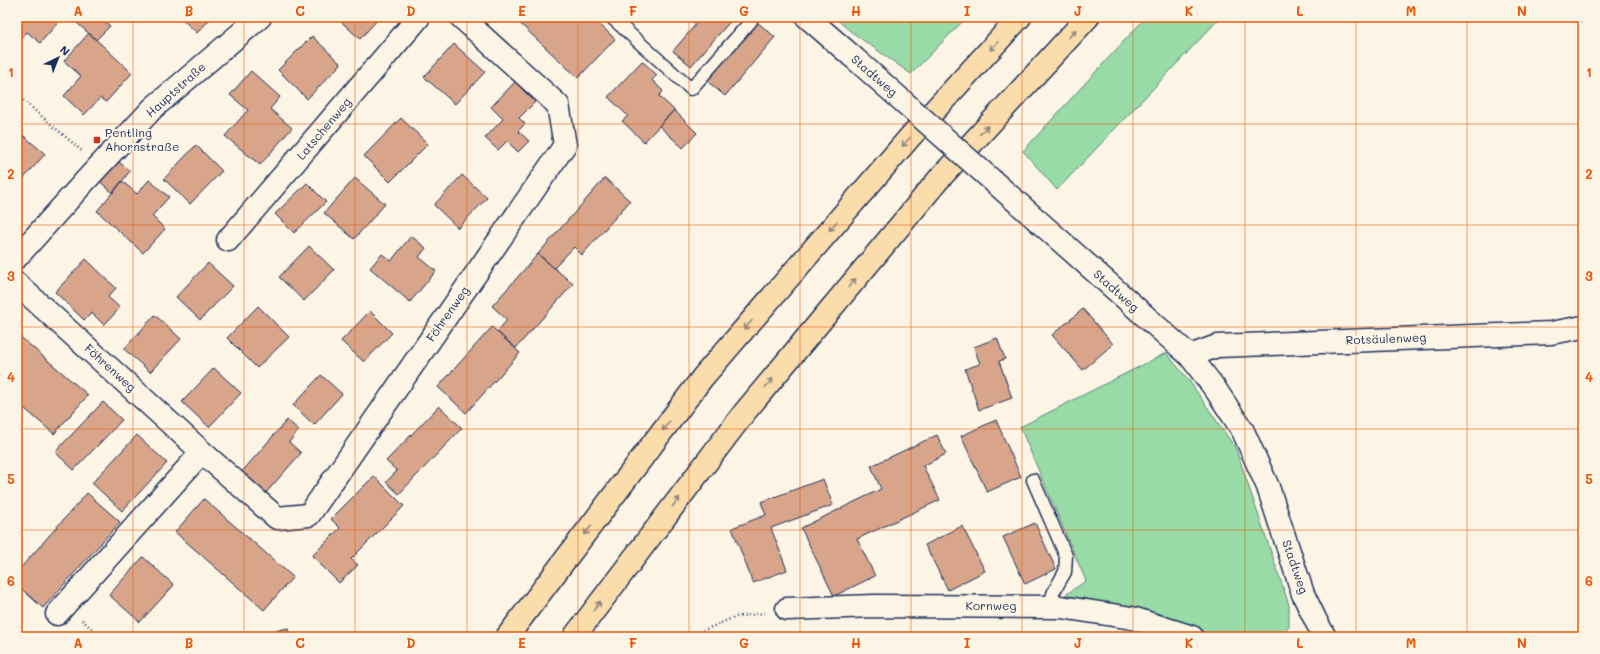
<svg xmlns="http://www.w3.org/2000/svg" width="1600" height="654" font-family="Mali,sans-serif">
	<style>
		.green { fill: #98dba6; stroke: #5a8582 }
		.building { fill: #d8a58b; stroke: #1b2f5e }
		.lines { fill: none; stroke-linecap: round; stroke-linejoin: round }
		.lane-casing { stroke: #1b2f5e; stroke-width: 15 }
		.street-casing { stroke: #1b2f5e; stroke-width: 25 }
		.secondary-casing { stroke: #1b2f5e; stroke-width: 25 }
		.highway-casing { stroke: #1b2f5e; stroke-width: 25 }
		.path { stroke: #1b2f5e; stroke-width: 2.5; stroke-dasharray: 1 3; stroke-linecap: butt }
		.lane { stroke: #fcf5e5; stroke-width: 12 }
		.street { stroke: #fcf5e5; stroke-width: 22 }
		.secondary { stroke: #fcf5e5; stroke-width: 22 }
		.highway { stroke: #fbddab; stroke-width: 22 }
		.secondary-bridge-casing { stroke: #1b2f5e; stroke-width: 25; stroke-linecap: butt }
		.secondary-bridge { stroke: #fcf5e5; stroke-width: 22 }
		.oneway { stroke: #8b8684 }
		.grid { fill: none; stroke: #e8590c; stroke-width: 1; stroke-opacity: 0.55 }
		.poi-dot { fill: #c8321e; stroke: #fcf5e5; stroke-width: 1.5 }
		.labels { text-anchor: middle; stroke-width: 4; stroke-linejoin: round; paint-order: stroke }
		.street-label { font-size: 12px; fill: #1b2f5e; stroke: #fcf5e5 }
		.poi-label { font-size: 12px; fill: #1b2f5e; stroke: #fcf5e5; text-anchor: start }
		.neatline { fill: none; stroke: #e8590c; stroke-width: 1.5 }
		.grid-label { font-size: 13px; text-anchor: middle; font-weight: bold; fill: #e8590c }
	</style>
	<rect width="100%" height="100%" fill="#fcf5e5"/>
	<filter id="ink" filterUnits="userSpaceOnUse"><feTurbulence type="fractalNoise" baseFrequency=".025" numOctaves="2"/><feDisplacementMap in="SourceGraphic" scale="8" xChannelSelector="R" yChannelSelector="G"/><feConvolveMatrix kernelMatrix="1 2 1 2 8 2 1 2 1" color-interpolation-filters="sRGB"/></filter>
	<g filter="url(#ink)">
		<path class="green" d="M834 17H967L911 74 850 31Z
			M1146 17H1221L1057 190 1023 151Z
			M1166 353 1188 379 1236 449 1289 605V627L1280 637H1219L1121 608 1065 595 1086 581 1020 427Z"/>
		<path class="building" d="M17 17H63L40 43 27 32 17 43Z
			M80 17H100L110 26 96 40 76 22Z
			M180 17H212L197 33Z
			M336 17H380L360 39Z
			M513 17H592L615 39 578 78Z
			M688 17H702L696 24Z
			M702 17H734L691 66 673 51Z
			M757 22 775 37 725 96 707 81Z
			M89 33 132 73 106 102 100 98 84 115 64 96 81 76 64 61Z
			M312 36 341 64 307 99 278 70Z
			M454 44 485 72 455 104 424 77Z
			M642 61 657 75 652 80 663 91 659 96 674 110 644 142 622 121 628 116 608 97Z
			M251 71 280 97 270 109 292 128 260 165 225 136 248 110 230 95Z
			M515 82 535 102 519 118 525 124 518 131 529 141 518 152 507 141 498 150 485 138 503 119 491 107Z
			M674 110 697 133 683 148 659 126Z
			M401 118 428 144 390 182 364 156Z
			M17 130 45 154 17 186Z
			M196 145 222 171 190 204 164 179Z
			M114 158 130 171 113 193 97 179Z
			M462 175 487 198 458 228 434 205Z
			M355 178 385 204 354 239 324 213Z
			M605 178 630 201 582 255 574 247 554 268 538 254Z
			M149 180 169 197 152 216 165 229 143 253 97 211 122 181 137 194Z
			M307 183 326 202 294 233 275 214Z
			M411 236 426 248 419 257 436 271 410 302 370 268 382 254 391 261Z
			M309 246 334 270 304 301 279 277Z
			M538 254 573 284 516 348 497 332 507 320 492 306Z
			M86 259 116 288 108 297 120 308 104 325 92 313 84 320 55 292Z
			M208 263 233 286 200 320 176 297Z
			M258 306 289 337 257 368 227 338Z
			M1083 309 1113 344 1083 370 1052 335Z
			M370 311 392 333 364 362 341 341Z
			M155 315 181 339 150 372 124 349Z
			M492 327 520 353 466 413 438 387Z
			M17 334 88 395 54 434 17 402Z
			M997 338 1005 359 999 361 1012 398 979 410 965 369 980 364 974 347Z
			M214 368 241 393 209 427 182 402Z
			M321 375 342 394 314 425 293 405Z
			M103 402 122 420 74 470 55 452Z
			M439 406 462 428 399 494 386 482 397 471 386 461Z
			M287 420 299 430 289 442 301 453 264 495 240 474Z
			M996 420 1021 477 987 492 961 436Z
			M137 435 167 463 122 511 92 483Z
			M937 435 946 454 923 466 940 500 857 539 875 576 834 596 801 528 881 489 871 466Z
			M374 476 404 506 351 559 358 565 339 583 312 556 340 528 331 519Z
			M823 479 833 505 771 528 787 570 753 583 732 528 766 515 761 502Z
			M87 493 120 522 43 608 17 585V572Z
			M204 499 293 577 264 610 175 532Z
			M1035 523 1056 569 1025 584 1003 537Z
			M962 526 985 571 948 590 925 545Z
			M143 557 174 585 140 622 109 595Z
			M288 628 290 637H249Z"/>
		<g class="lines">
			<g class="lane-casing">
				<path id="lane" d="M611 17 691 89 751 21
					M1033 480 1066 556 1065 572 1054 591 1049 607"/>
			</g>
			<g class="street-casing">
				<path id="street" d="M228 240 419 17
					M17 284 202 452 277 518 309 515 565 145 558 105 461 17
					M787 609 875 606 1061 607 1132 618 1192 637
					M57 614 202 452"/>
			</g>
			<g class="secondary-casing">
				<path id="secondary" d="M807 17 853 57
					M1037 220 1190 356 1216 390 1243 431 1268 487 1303 594 1317 623 1325 637
					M17 257 87 179 153 108 260 17
					M1190 356 1217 346 1551 333 1583 327"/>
			</g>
			<g class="highway-casing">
				<path id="highway" d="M507 637 703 377 910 137 1020 17
					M574 637 744 413 939 179 1088 17"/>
			</g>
			<path class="path" d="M17 95 82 151
				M82 620 101 637
				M688 637 735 617 765 613"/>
			<use href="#lane" class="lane"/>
			<use href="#street" class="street"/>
			<use href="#secondary" class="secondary"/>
			<use href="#highway" class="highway"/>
			<g class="secondary-bridge-casing">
				<path id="secondary-bridge" d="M853 57 1037 220"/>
			</g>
			<use href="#secondary-bridge" class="secondary-bridge"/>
		</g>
		<defs><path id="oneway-shaft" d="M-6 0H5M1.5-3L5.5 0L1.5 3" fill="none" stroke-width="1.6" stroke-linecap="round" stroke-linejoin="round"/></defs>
		<g class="oneway">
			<use href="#oneway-shaft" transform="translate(1072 34) rotate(-47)"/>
			<use href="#oneway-shaft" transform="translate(994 46) rotate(133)"/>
			<use href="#oneway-shaft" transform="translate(984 130) rotate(-47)"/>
			<use href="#oneway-shaft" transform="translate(906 142) rotate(131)"/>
			<use href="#oneway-shaft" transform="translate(833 226) rotate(131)"/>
			<use href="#oneway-shaft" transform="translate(852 283) rotate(-50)"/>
			<use href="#oneway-shaft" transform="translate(748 325) rotate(131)"/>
			<use href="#oneway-shaft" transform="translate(769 383) rotate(-50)"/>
			<use href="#oneway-shaft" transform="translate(666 426) rotate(127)"/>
			<use href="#oneway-shaft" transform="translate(676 502) rotate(-53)"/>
			<use href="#oneway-shaft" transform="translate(588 530) rotate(127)"/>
			<use href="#oneway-shaft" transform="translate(597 606) rotate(-53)"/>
		</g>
	</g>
	<path class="grid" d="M133 17V637M244 17V637M355 17V637M467 17V637M578 17V637M689 17V637M800 17V637M911 17V637M1022 17V637M1133 17V637M1245 17V637M1356 17V637M1467 17V637M17 124H1583M17 225H1583M17 327H1583M17 429H1583M17 530H1583"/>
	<rect class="poi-dot" x="93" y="136" width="8" height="8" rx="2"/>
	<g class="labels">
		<g class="street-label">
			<text transform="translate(874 76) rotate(41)" y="4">Stadtweg</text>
			<text transform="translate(176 90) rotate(-42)" y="4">Hauptstraße</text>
			<text transform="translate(324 129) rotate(-50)" y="4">Latschenweg</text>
			<text transform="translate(1116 291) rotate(42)" y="4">Stadtweg</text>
			<text transform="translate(448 314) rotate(-55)" y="4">Föhrenweg</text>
			<text transform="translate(1386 339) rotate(-2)" y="4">Rotsäulenweg</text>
			<text transform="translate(110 368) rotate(42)" y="4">Föhrenweg</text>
			<text transform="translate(1295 567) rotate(71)" y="4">Stadtweg</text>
			<text x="991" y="610">Kornweg</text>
		</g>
		<g class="poi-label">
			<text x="105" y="137">Pentling<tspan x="105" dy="14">Ahornstraße</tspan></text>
		</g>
	</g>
	<rect width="1600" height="654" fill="none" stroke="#fcf5e5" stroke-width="44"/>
	<g transform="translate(58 58) rotate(43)" stroke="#fcf5e5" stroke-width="3" paint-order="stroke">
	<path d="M0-3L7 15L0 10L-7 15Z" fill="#1b2f5e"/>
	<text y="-6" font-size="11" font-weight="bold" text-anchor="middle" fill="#1b2f5e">N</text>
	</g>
	<rect x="22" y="22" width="1556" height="610" class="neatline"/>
	<g class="grid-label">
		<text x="78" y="16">A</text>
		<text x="189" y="16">B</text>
		<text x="300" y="16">C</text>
		<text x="411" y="16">D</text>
		<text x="522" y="16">E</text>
		<text x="633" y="16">F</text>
		<text x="744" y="16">G</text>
		<text x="856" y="16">H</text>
		<text x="967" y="16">I</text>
		<text x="1078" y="16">J</text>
		<text x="1189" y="16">K</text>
		<text x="1300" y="16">L</text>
		<text x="1411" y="16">M</text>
		<text x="1522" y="16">N</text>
		<text x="11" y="77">1</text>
		<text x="1589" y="77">1</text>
		<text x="11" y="179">2</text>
		<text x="1589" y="179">2</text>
		<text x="11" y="281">3</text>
		<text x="1589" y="281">3</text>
		<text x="11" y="382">4</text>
		<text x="1589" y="382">4</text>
		<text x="11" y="484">5</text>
		<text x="1589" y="484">5</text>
		<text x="11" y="586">6</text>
		<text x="1589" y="586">6</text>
		<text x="78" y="648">A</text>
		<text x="189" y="648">B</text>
		<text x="300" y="648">C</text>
		<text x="411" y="648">D</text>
		<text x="522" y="648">E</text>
		<text x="633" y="648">F</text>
		<text x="744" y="648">G</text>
		<text x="856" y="648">H</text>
		<text x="967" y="648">I</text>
		<text x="1078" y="648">J</text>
		<text x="1189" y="648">K</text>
		<text x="1300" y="648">L</text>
		<text x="1411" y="648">M</text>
		<text x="1522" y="648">N</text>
	</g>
</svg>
